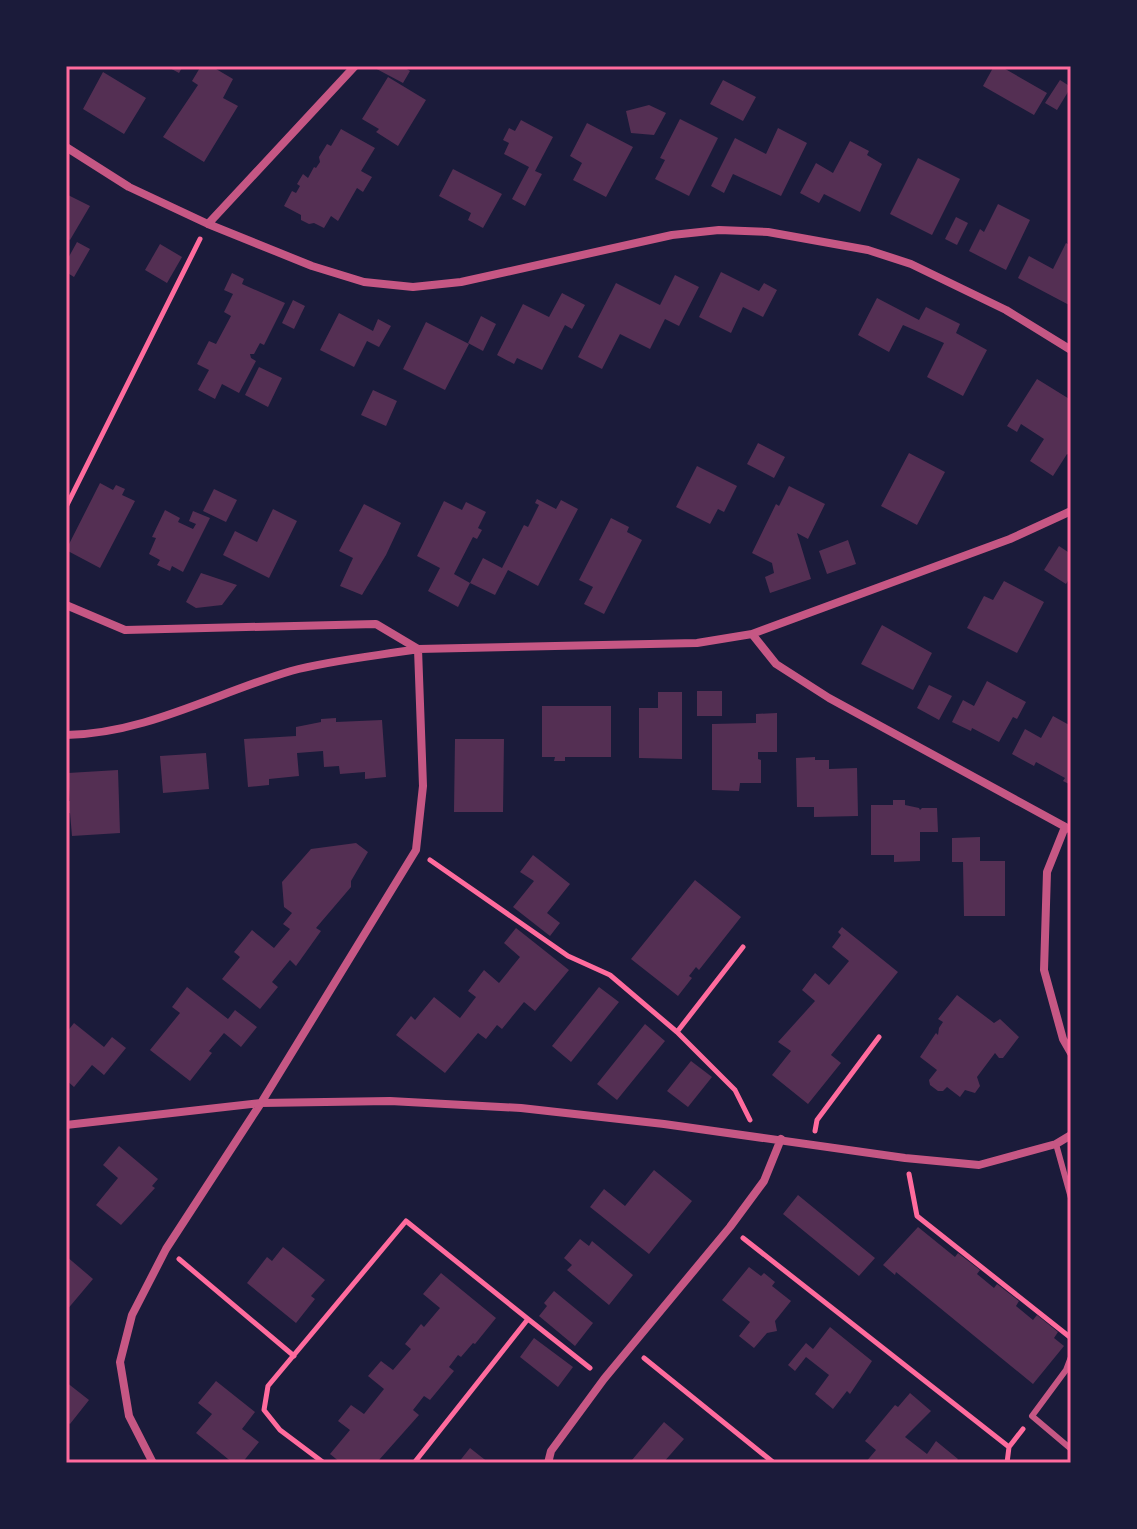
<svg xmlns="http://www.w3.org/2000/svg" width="1137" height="1529" font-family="'Zilla Slab',serif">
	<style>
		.building { fill: #542f53 }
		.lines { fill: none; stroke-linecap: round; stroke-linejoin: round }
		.path { stroke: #ff6b9d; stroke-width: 5 }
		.service { stroke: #c65784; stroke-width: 6 }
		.minor { stroke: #c65784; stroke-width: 8 }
		.neatline { fill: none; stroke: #ff6b9d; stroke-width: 3 }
	</style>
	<rect width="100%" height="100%" fill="#1b1b3a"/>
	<path class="building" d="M166 66H183L179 73Z
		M201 66H211L233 79 223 98 238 106 204 162 163 137 198 85 192 81Z
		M371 66H402L410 71 403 83Z
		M994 66H1000L1047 93 1034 115 983 86Z
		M103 72 146 98 124 134 83 109Z
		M388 77 426 100 398 146 376 132 379 129 362 119Z
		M723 80 756 97 743 121 710 104Z
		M1060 80 1071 87 1057 110 1045 103Z
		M649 105 666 113 654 135 631 133 626 111Z
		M680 119 718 138 689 196 655 179 665 160 660 158Z
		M521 120 553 137 535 171 542 174 525 206 512 199 529 167 504 154 509 143 503 140 509 128 515 131Z
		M587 123 633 147 606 197 573 180 582 163 570 156Z
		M778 128 807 143 781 196 733 174 724 193 711 186 735 138 766 154Z
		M341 129 375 148 361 171 372 177 363 192 357 188 338 221 331 216 324 228 314 223 309 224 301 220V215L284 206 292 191 296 193 300 186 297 184 303 174 308 178 314 167 316 168 320 162 319 157 327 144 331 146Z
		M850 141 869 151 867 155 882 164 860 212 824 194 819 203 800 193 816 163 833 173Z
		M918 158 960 179 932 235 890 214Z
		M453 169 502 194 483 228 468 220 471 213 439 196Z
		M66 194 90 206 70 240 66 238Z
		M998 204 1030 220 1006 270 969 251 980 229 984 232Z
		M956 217 968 223 957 245 945 239Z
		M77 242 90 249 74 277 66 272V262Z
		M1066 243 1071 246V306L1018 278 1029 256 1053 269Z
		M160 244 182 257 167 283 145 270Z
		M721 272 759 291 764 283 777 290 763 317 743 307 731 333 699 317Z
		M232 273 244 279 242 284 285 303 264 345 260 343 254 354H250L251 358 256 361 239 393 222 384 215 399 198 390 209 370 197 364 209 341 216 344 231 316 224 312 233 294 224 290Z
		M675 275 699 287 679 326 665 319 650 349 620 334 602 369 578 357 616 283 660 305Z
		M562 293 585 305 572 329 565 325 542 370 517 358 514 364 497 355 523 304 549 317Z
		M877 298 919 320 926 307 960 324 956 333 987 350 963 396 927 377 944 343 903 325 889 352 858 335Z
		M293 300 305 306 294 329 282 323Z
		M339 313 373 331 378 319 391 326 379 347 367 341 354 367 320 350Z
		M481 316 496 324 483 351 468 343Z
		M426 322 469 344 445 390 403 369Z
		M259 367 282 378 268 407 245 395Z
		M1037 379 1071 400 1069 405 1071 406V456L1067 454 1053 476 1030 461 1044 439 1021 424 1017 432 1007 426Z
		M373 390 397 401 386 426 361 415Z
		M758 443 785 457 774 478 747 464Z
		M909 453 945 472 917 525 881 506Z
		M697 466 737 486 724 512 718 509 710 524 676 507Z
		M100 483 113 490 116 485 125 489 122 495 135 501 100 568 66 550Z
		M789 486 825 504 808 539 797 533 811 579 770 593 765 577 774 573 772 563 752 553 776 504 779 506Z
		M214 489 237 500 226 522 203 511Z
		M537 499 556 509 561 500 578 509 538 586 508 570 495 595 470 583 483 558 502 568 524 525 528 527 539 505 535 503Z
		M444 501 462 510 466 502 486 512 478 528 482 530 477 539 473 537 454 574 470 583 458 607 428 591 440 568 417 556Z
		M364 504 401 523 386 555 362 595 340 586 353 558 339 551Z
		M273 509 297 521 269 578 223 555 235 531 257 542Z
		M165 510 180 518 178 522 193 529 196 524 189 521 193 511 210 518 183 572 172 566 170 571 157 565 160 560 149 554 156 538 152 537Z
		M611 518 629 527 627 532 642 540 604 614 584 604 593 587 579 580Z
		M848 540 856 564 827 574 819 551Z
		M1059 546 1071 554V576L1066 584 1044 570Z
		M201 573 237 585 222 605 196 608 186 602Z
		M1004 581 1044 602 1017 653 967 628 984 596 993 600Z
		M882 625 932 653 913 690 861 664Z
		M987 681 1026 702 1017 719 1013 717 999 742 972 728 971 731 952 722 963 700 974 706Z
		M929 685 952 696 939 720 917 708Z
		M697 691H722V716H697Z
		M658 692H682V759L639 758V708H658Z
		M542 706H611V757H565V761H554L555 757H542Z
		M777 713V752H758V759L761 760V783H740L739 791 712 790V724L756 723V714Z
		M1053 716 1071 726V785L1063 781 1065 778 1036 762 1034 766 1012 754 1025 729 1041 738Z
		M336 718V722L382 720 386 777 365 779V772L340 774 339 766 324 767 323 751 297 753 299 776 269 779V785L248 787 244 739 296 736V727L321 722V719Z
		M455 739H504L503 812H454Z
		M206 753 209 789 163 793 160 756Z
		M815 757V760H829V769L857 768 858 816 814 817V807H797L796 758Z
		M118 770 120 833 72 836 70 813H66V801H70L68 773Z
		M893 800H905V805L919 808 920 810 922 808H937L938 832H920V861L894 862V855H871V805H893Z
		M980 837V861H1005V916H964L963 862H952V838Z
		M356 843 368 852 351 881V887L316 928 321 931 296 966 290 960 272 982 278 987 260 1009 222 979 240 957 234 952 252 930 274 948 290 929 283 924 292 913 284 907 282 882 311 849Z
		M533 855 570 884 547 913 560 923 550 936 513 907 534 881 520 872Z
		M695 880 741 917 699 970 696 967 689 976 692 978 678 996 631 959Z
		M842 927 898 972 831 1055 841 1063 808 1104 772 1075 791 1051 778 1042 815 1001 802 990 815 973 829 985 849 961 832 947 841 935 838 932Z
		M516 928 569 970 535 1011 524 1002 502 1029 497 1025 486 1039 478 1033 445 1073 396 1035 411 1016 415 1020 434 997 460 1018 476 997 468 991 484 970 499 983 520 957 504 943Z
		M187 987 228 1019 235 1010 257 1027 241 1047 224 1033 209 1051 212 1053 190 1081 150 1050 180 1013 172 1007Z
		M599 987 619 1002 571 1062 552 1046Z
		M957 995 994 1023 1000 1019 1019 1037 1003 1058H999L995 1053 977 1077 980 1086 975 1093 965 1090 960 1097 947 1087 943 1091H938L930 1085 929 1080 937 1070 920 1057 936 1033 938 1035 939 1028 943 1022 938 1019Z
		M74 1023 104 1047 112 1037 126 1048 104 1075 92 1065 74 1087 66 1080V1033Z
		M645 1024 665 1041 617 1100 597 1084Z
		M691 1061 712 1077 688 1107 667 1091Z
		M119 1146 158 1179 152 1186 155 1188 121 1225 96 1205 118 1178 103 1165Z
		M654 1170 692 1201 649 1254 590 1207 604 1189 625 1206Z
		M798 1195 875 1258 859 1276 783 1214Z
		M918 1227 955 1257 958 1253 980 1270 977 1274 994 1288 997 1284 1019 1301 1016 1306 1033 1320 1037 1315 1058 1332 1054 1338 1064 1346 1033 1384 896 1272 895 1275 883 1265Z
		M580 1239 589 1246 592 1241 633 1275 609 1305 567 1270 572 1265 564 1258Z
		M283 1247 325 1280 311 1296 315 1299 296 1323 247 1283 267 1257 272 1261Z
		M66 1256 93 1279 66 1311Z
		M749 1267 761 1276 764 1273 775 1282 772 1286 791 1301 775 1321 777 1331 767 1333 754 1348 739 1336 750 1322 722 1300Z
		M441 1273 496 1318 475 1344 473 1343 461 1357 458 1355 449 1367 454 1371 430 1400 424 1396 413 1410 419 1415 379 1460 382 1463H341L330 1454 350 1430 338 1421 351 1405 364 1414 384 1389 368 1376 381 1361 393 1370 411 1349 405 1344 421 1324 424 1327 440 1308 423 1294Z
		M554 1291 593 1323 575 1346 539 1316 547 1306 544 1303Z
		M830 1327 872 1361 850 1394 847 1391 833 1409 815 1394 829 1375 806 1357 795 1371 788 1365 806 1343 813 1349Z
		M534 1338 573 1367 558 1387 520 1357Z
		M216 1381 255 1412 242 1429 259 1442 242 1463H233L196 1433 212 1414 198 1403Z
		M66 1382 89 1400 70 1424 66 1421Z
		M910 1393 931 1411 905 1437 927 1454 936 1441 958 1459 955 1463H865L876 1450 865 1441 895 1405 898 1407Z
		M664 1422 684 1439 663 1463H636L632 1460Z
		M470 1448 489 1463H458Z"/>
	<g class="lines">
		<path class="path" d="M66 507 200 239
			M430 860 568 956 610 975 677 1032 735 1090 750 1120
			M677 1032 743 947
			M815 1131 817 1120 879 1037
			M909 1174 917 1216 1071 1338
			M743 1238 1009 1447
			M179 1259 294 1356
			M528 1319 590 1368
			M644 1358 774 1463
			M324 1463 280 1430 264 1410 268 1386 406 1221 528 1319 414 1463
			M1007 1463 1009 1447 1023 1429"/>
		<path class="service" d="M1056 1144 1071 1198
			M1071 1357 1066 1370 1032 1416 1071 1449"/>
		<path class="minor" d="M66 147 129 187 208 224 312 266 364 282 413 287 461 282 672 235 719 230 768 232 868 250 911 264 1006 310 1071 350
			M208 224 355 66
			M66 605 125 630 376 624 418 649 697 643 752 634 1010 539 1071 511
			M752 634 776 664 829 698 1071 830
			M66 735C145 734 216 693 291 671 332 660 376 656 418 649L423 786 416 850 261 1103 166 1249 132 1315 120 1362 129 1416 153 1463
			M1065 827 1047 872 1044 970 1063 1039 1071 1053
			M66 1125 261 1103 390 1101 521 1108 664 1124 905 1158 979 1165 1056 1144 1071 1135
			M548 1463 551 1451 604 1379 730 1227 764 1181 781 1139"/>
	</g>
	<rect width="1137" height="1529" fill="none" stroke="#1b1b3a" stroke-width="136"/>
	<rect x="68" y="68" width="1001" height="1393" class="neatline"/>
</svg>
